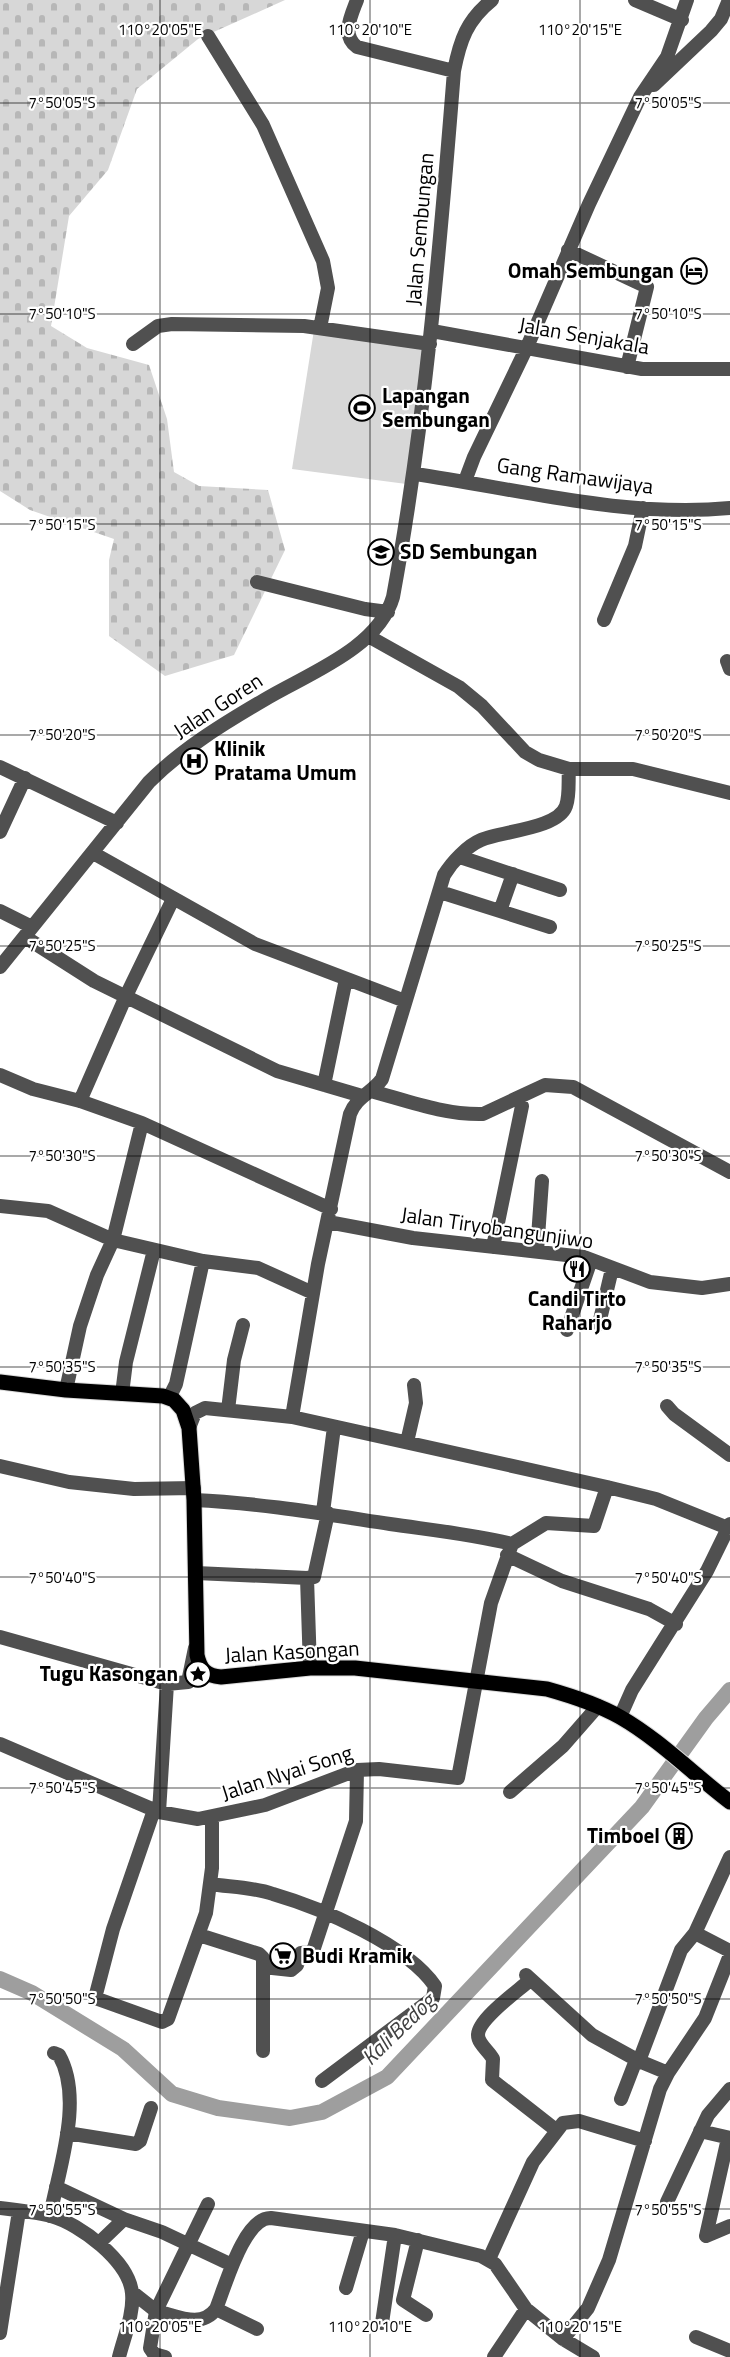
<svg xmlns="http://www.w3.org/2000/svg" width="730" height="2357" font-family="'Titillium Web',sans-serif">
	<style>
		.cemetery { fill: url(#cemetery-stones) }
		.pitch { fill: #d7d7d7 }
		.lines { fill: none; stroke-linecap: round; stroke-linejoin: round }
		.river { stroke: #9e9e9e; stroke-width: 16 }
		.major-casing { stroke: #dbdbdb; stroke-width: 17 }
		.minor { stroke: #505050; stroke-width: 14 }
		.major { stroke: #000; stroke-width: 15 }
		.ticks { fill: none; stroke: #000; stroke-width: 1.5; stroke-opacity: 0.45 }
		.labels { text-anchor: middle; stroke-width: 4.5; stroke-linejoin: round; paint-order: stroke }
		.street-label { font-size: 21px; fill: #000; stroke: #fff }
		.poi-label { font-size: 21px; font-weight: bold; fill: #000; stroke: #fff; text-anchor: start }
		.water-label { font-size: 22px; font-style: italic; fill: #3f3f3f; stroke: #fff }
		.ticks-label { font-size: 15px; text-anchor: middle; fill: #000; stroke: #fff; stroke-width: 4.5; stroke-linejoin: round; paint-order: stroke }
	</style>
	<defs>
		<pattern id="cemetery-stones" width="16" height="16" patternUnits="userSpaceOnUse" patternTransform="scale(1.5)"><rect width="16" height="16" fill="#d7d7d7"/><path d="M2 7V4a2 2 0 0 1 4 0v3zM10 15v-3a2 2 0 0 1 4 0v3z" fill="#b7b7b7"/></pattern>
	</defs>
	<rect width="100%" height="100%" fill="#fff"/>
	<path class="cemetery" d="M0 0H285L198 39 137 89 108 170 69 216 51 326 87 348 149 365 167 419 174 472 199 486 268 490 285 550 234 655 165 676 109 636V560L114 539 30 510 0 491Z"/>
	<path class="pitch" d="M314 330 429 347 414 485 292 469Z"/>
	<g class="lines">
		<path class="river" d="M0 1979 32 1993 123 2049 172 2094 218 2108 290 2118 322 2112 387 2077 642 1807 706 1718 730 1690"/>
		<g class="major-casing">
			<path id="major" d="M0 1382 66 1390 163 1396 174 1400 183 1410 189 1428 194 1500 197 1655C200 1669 206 1676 221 1677L310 1668H355L547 1689C572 1696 597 1704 620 1717 660 1740 693 1774 730 1802"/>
		</g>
		<path class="minor" d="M357 0C351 16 341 35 357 47L454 71
			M635 0 682 20
			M208 36 263 125 323 261 328 288 320 328
			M654 85 711 31 721 19 729 0
			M568 250 647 287 627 367
			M432 331 642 369H730
			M133 344 158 326 172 324 304 326 430 344
			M415 474C518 489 625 518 730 508
			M465 481 474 457 527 347 589 204 640 97 667 57 687 0
			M257 582 365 609 388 612
			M604 620 635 546 643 508
			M368 636 459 687 482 706 525 752 539 760 569 769H633L730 793
			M727 661 730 669
			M0 767 117 823
			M0 832 25 778
			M93 853 255 944 405 1001
			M460 857 560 890
			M440 892 550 927
			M0 911 32 927
			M500 911 513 874
			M25 937 94 981 277 1071 362 1096
			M0 967 149 782C182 749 223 724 264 700 307 674 378 649 393 597 425 423 440 248 454 71 460 40 467 20 492 0
			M0 1075 33 1089 80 1101 142 1123 331 1209
			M324 1085 346 979
			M371 1091C408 1101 445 1115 483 1114L545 1085 573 1087 730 1172
			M80 1101 126 996 173 899
			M0 1206 48 1211 113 1240 203 1261 258 1268 313 1293
			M328 1222 413 1238 584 1257 650 1282 702 1288 730 1284
			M493 1247 522 1106
			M537 1251 542 1181
			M599 1324 612 1269
			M567 1330 591 1260
			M66 1390 80 1326 97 1275 113 1240 142 1123
			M122 1394 126 1362 154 1250
			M169 1398 176 1384 203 1261
			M667 1406 674 1414 730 1455
			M228 1410 234 1360 243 1325
			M292 1417 318 1264 350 1114C357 1096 371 1094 382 1079L444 875C452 862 467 846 481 840 501 831 558 829 566 806 570 795 568 780 569 769
			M189 1428 195 1413 205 1408 292 1417 607 1487 656 1499 728 1528
			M407 1442 416 1403 414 1385
			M0 1466 69 1482 134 1489 194 1488
			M194 1500C261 1503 324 1514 390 1524 431 1530 471 1534 512 1544
			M323 1512 334 1427
			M507 1555 562 1581 649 1609 676 1624
			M196 1573 307 1578
			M0 1637 167 1684 188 1682 195 1648
			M310 1668 307 1578 314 1577 328 1513
			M620 1717 632 1690 707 1571 730 1524
			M0 1744 159 1812 198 1819 265 1805 357 1770 379 1769 458 1778 491 1603 512 1544 546 1523 594 1526 607 1487
			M510 1792 563 1746 598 1706
			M154 1810 113 1929 95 1998 162 2022 168 2019 206 1913 212 1868V1817
			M159 1812 167 1684
			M210 1884C230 1887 253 1887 273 1894 321 1908 406 1944 435 1986L433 1998 322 2081
			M695 1933 730 1951
			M199 1935 259 1954 263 1958V2051
			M263 1967 291 1970 297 1965 301 1953 311 1952 314 1948 356 1821 357 1770
			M526 1975 592 2035 639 2061 668 2073
			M530 1980C518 1991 478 2019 478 2035 478 2044 489 2051 493 2059L492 2080 556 2130
			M639 2061 681 1950 695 1933 730 1857
			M621 2099 636 2060
			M700 2131 730 2138
			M67 2133 136 2144 140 2141 151 2108
			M56 2187 124 2219
			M667 2202 708 2115 730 2089
			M208 2204 156 2311C178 2316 201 2329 216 2309
			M0 2208C17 2210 34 2212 51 2216 80 2224 129 2261 132 2293 134 2314 124 2337 119 2357
			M50 2216C59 2168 84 2099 59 2055L54 2053
			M706 2236 728 2138
			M706 2236 730 2226
			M418 2240 403 2300 426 2315
			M99 2243 124 2219 162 2232 232 2265
			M489 2259 533 2162 563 2123 579 2121 645 2141
			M346 2288 363 2231
			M132 2292 156 2311 150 2348 154 2354 165 2357
			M382 2323 395 2235
			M257 2329 216 2309C225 2287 244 2217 271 2218L395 2235 481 2256 495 2264 526 2309 563 2339 593 2357
			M0 2333 19 2211
			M696 2337 730 2351
			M563 2339 588 2308 609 2260 660 2089 668 2073 705 2018 730 1955
			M494 2357 526 2309"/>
		<use href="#major" class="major"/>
	</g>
	<path class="ticks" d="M160 0V2357M370 0V2357M580 0V2357M0 103H730M0 314H730M0 524H730M0 735H730M0 946H730M0 1156H730M0 1367H730M0 1577H730M0 1788H730M0 1999H730M0 2209H730"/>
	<defs>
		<g id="hotel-ring" transform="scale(1.35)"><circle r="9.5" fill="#fff" stroke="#000" stroke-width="1.5"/><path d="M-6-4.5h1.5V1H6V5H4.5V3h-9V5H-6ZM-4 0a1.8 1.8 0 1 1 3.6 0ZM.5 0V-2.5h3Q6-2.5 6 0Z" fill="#000"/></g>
		<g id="stadium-ring" transform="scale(1.35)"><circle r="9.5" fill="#fff" stroke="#000" stroke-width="1.5"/><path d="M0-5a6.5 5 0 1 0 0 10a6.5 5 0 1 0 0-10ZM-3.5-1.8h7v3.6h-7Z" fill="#000"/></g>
		<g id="school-ring" transform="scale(1.35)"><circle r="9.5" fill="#fff" stroke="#000" stroke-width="1.5"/><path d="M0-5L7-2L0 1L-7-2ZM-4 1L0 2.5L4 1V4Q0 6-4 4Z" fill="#000"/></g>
		<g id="hospital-ring" transform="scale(1.35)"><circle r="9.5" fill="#fff" stroke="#000" stroke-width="1.5"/><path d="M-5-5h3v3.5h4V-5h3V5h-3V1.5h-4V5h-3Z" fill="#000"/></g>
		<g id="restaurant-ring" transform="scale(1.35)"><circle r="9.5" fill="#fff" stroke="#000" stroke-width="1.5"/><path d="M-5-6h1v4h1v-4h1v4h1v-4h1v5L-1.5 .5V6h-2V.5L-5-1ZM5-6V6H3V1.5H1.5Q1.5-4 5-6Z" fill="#000"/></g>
		<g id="sight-ring" transform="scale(1.35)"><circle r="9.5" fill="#fff" stroke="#000" stroke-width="1.5"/><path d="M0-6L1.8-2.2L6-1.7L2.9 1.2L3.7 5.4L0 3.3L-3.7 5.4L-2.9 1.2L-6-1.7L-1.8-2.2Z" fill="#000"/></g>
		<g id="building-ring" transform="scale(1.35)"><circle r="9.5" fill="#fff" stroke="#000" stroke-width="1.5"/><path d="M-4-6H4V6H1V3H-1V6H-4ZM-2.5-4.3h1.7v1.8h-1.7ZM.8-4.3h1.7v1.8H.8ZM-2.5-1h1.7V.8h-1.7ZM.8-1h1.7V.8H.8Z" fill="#000"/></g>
		<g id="supermarket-ring" transform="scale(1.35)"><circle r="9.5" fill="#fff" stroke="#000" stroke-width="1.5"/><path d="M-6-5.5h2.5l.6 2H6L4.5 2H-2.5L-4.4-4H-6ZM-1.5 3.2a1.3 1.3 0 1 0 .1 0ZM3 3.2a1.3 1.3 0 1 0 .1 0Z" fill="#000"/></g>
	</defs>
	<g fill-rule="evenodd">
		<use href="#hotel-ring" x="694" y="271"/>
		<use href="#stadium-ring" x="362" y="408"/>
		<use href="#school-ring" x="381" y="552"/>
		<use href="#hospital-ring" x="194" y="761"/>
		<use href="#restaurant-ring" x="577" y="1269"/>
		<use href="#sight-ring" x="198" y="1674"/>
		<use href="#building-ring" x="679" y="1836"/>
		<use href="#supermarket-ring" x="283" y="1956"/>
	</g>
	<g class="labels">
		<g class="street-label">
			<text transform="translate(420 229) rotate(-85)" y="7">Jalan Sembungan</text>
			<text transform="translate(584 336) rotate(10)" y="7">Jalan Senjakala</text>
			<text transform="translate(575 476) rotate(8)" y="7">Gang Ramawijaya</text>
			<text transform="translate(218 706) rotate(-33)" y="7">Jalan Goren</text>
			<text transform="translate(497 1228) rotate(8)" y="7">Jalan Tiryobangunjiwo</text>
			<text transform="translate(292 1652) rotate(-3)" y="7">Jalan Kasongan</text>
			<text transform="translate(287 1773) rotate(-18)" y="7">Jalan Nyai Song</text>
		</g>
		<g class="poi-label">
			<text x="674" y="278" text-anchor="end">Omah Sembungan</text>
			<text x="382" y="403">Lapangan<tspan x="382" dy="24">Sembungan</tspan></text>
			<text x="400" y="559">SD Sembungan</text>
			<text x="214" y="756">Klinik<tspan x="214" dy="24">Pratama Umum</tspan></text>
			<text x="577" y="1306" text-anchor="middle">Candi Tirto<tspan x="577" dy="24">Raharjo</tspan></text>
			<text x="178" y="1681" text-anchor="end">Tugu Kasongan</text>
			<text x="660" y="1843" text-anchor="end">Timboel</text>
			<text x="302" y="1963">Budi Kramik</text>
		</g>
		<g class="water-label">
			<text transform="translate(398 2029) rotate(-44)" y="8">Kali Bedog</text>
		</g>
	</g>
	<g class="ticks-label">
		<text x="160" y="35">110°20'05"E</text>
		<text x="370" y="35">110°20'10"E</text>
		<text x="580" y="35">110°20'15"E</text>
		<text x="62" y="108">7°50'05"S</text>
		<text x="668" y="108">7°50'05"S</text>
		<text x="62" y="319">7°50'10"S</text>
		<text x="668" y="319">7°50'10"S</text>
		<text x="62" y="530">7°50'15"S</text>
		<text x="668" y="530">7°50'15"S</text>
		<text x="62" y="740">7°50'20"S</text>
		<text x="668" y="740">7°50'20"S</text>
		<text x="62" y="951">7°50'25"S</text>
		<text x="668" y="951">7°50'25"S</text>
		<text x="62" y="1161">7°50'30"S</text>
		<text x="668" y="1161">7°50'30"S</text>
		<text x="62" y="1372">7°50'35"S</text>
		<text x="668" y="1372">7°50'35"S</text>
		<text x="62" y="1583">7°50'40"S</text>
		<text x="668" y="1583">7°50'40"S</text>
		<text x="62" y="1793">7°50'45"S</text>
		<text x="668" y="1793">7°50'45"S</text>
		<text x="62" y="2004">7°50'50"S</text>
		<text x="668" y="2004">7°50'50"S</text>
		<text x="62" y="2215">7°50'55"S</text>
		<text x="668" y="2215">7°50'55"S</text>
		<text x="160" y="2332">110°20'05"E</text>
		<text x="370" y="2332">110°20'10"E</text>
		<text x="580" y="2332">110°20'15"E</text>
	</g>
</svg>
